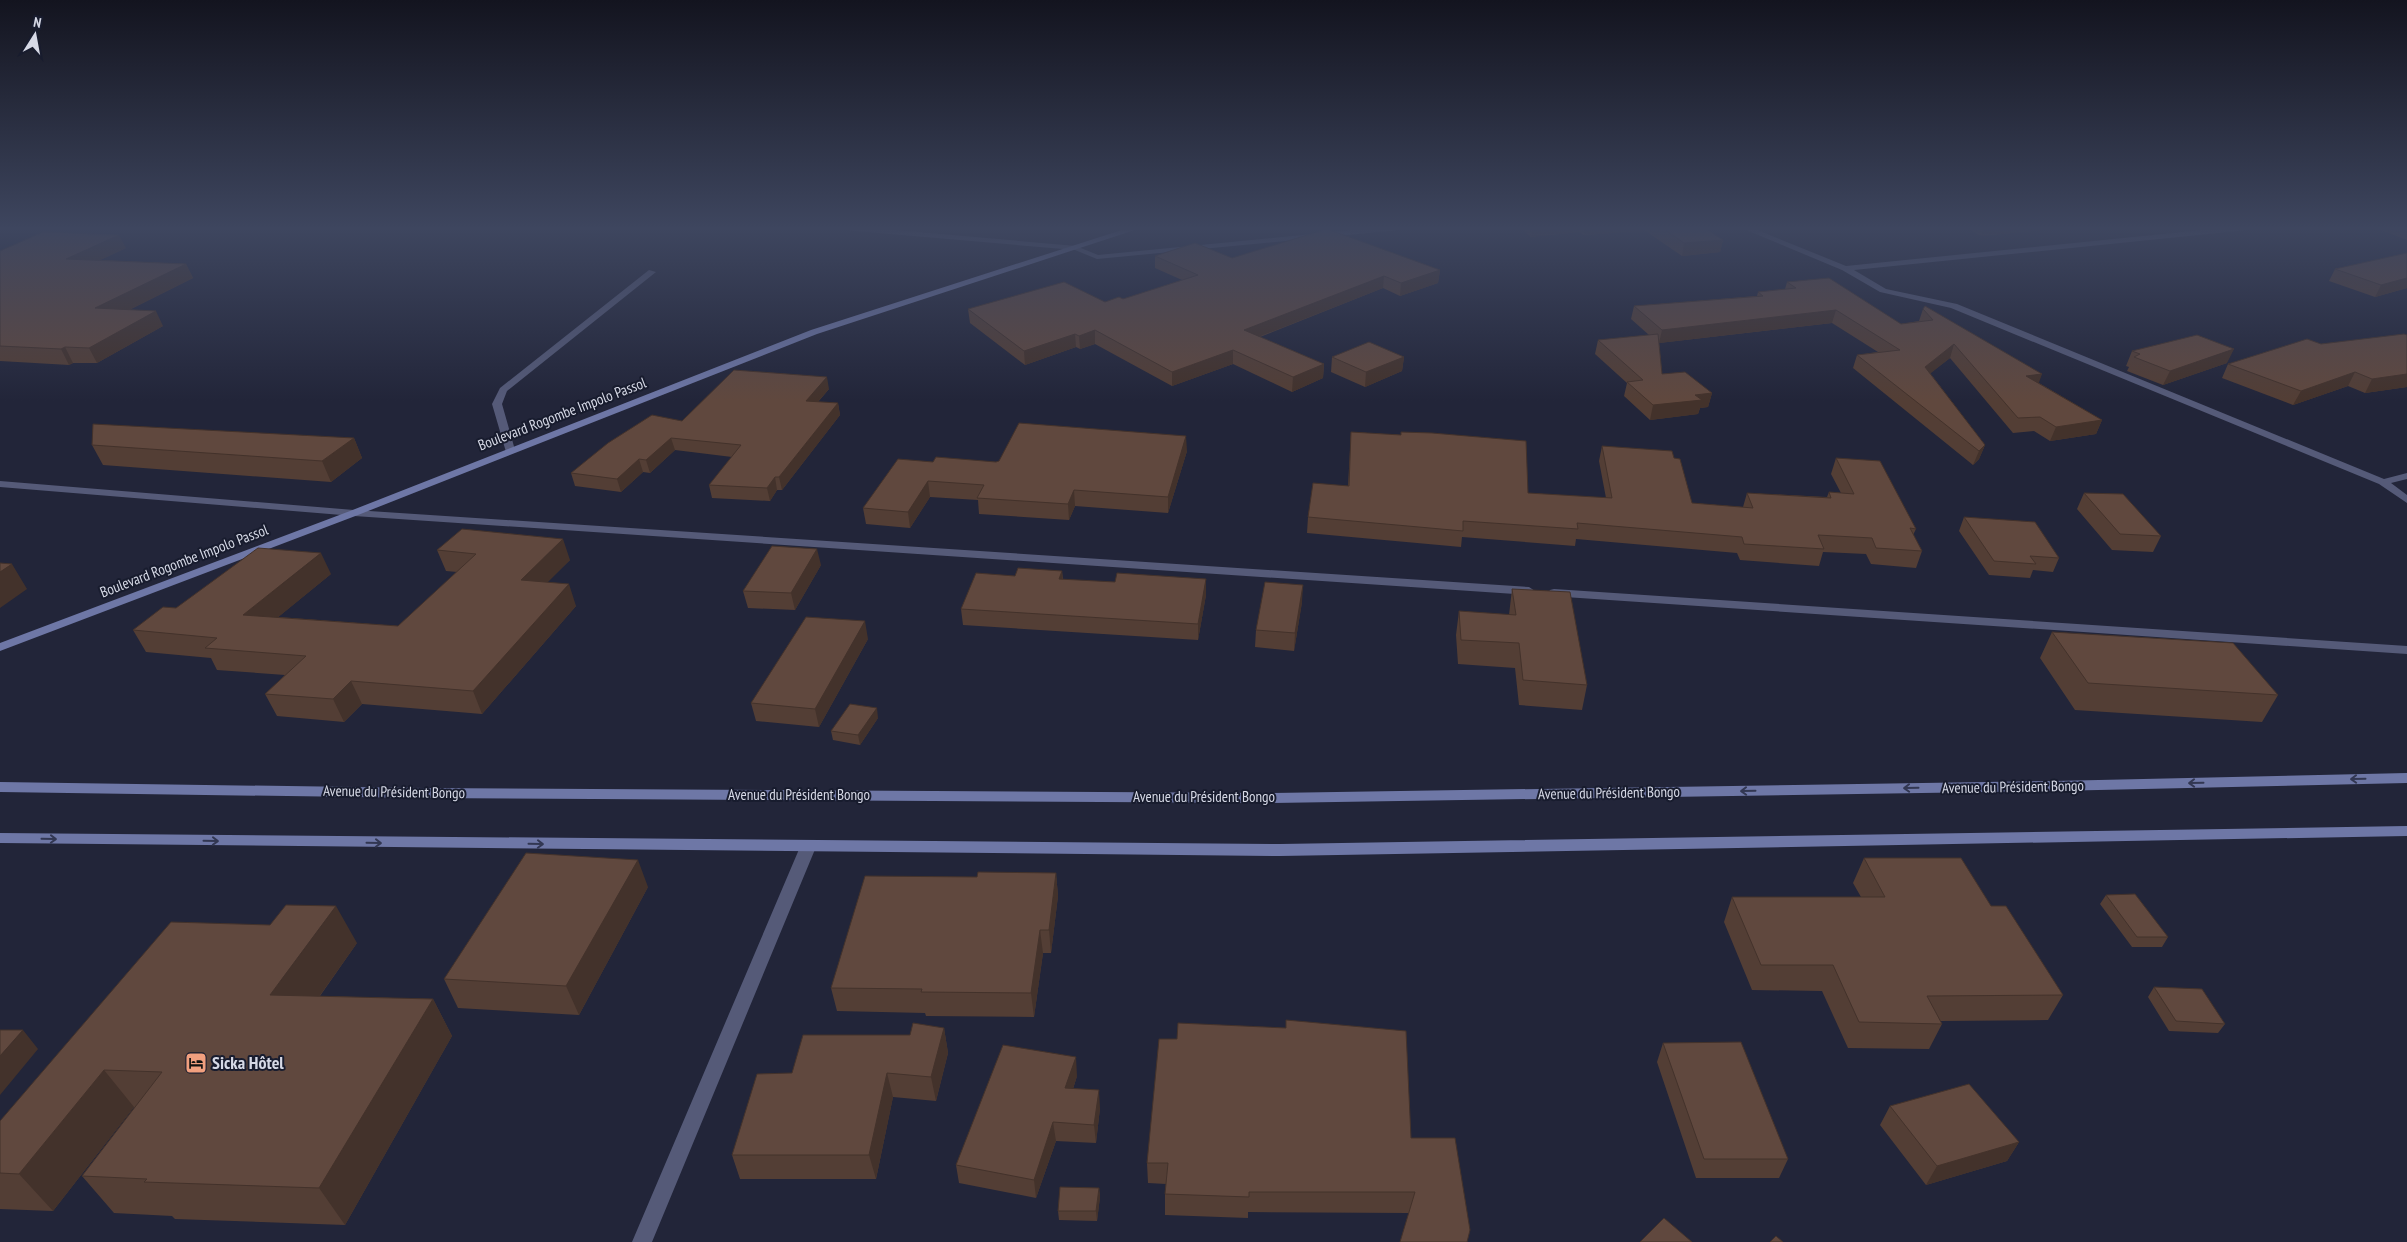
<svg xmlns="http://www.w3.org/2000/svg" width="2407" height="1242" font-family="'PT Sans Narrow',sans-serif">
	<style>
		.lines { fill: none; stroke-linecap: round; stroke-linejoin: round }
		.street { fill: #555a78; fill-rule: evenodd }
		.secondary { fill: #6e77a6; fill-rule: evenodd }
		.wall { fill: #533e35 }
		.shaded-wall { fill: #43322b }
		.building { fill: #60483e; stroke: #43322b }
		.oneway { stroke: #323752 }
		.labels { text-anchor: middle; stroke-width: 4; stroke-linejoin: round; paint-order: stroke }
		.street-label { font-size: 15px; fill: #d6d9e6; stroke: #181c2e }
		.near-poi-label { font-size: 18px; font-weight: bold; fill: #d6d9e6; stroke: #181c2e; text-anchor: start }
	</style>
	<rect width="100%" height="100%" fill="#222539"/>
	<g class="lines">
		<path class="street" d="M828 227H861L1076 246 1098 255 1384 227H1414L1410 229 1097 259 1075 250 832 229Z
			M1739 227H1750L1846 266 2232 227H2261L2257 229 1854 270 1886 289 1957 304 2384 479 2407 473V479L2391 483 2407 495V503L2379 484 1951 308 1880 292 1842 270Z
			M649 270 656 272 507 391 502 404 515 450 510 453 506 452 492 404 500 388Z
			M0 481 354 510 1529 587 1535 591 1529 595 354 516 0 487Z
			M1554 589 2407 646V654L1550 596 1548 593 1550 590Z
			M808 841 813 843 816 847 652 1242H632L800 847 803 843Z"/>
		<path class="secondary" d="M1131 227H1144L817 334 358 515 0 651V643L350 511 811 330Z
			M2407 773V783L2054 791 1273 803 423 798 0 792V782L423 788 1273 793 2054 781Z
			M2407 826V836L1280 856 0 843V833L1280 844Z"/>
	</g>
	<path class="wall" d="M1519 227H1703L1723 240 1720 252 1682 256 1644 230 1584 235 1579 232 1531 237Z
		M1965 227H2074L1981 236Z
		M2109 227H2131L2109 229Z
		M2373 227H2407V240Z
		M126 248 100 260 186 264 193 278 129 310 163 326 97 363H73L69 365 0 361V251Z
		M2407 253V288L2375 297 2329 281 2335 269Z
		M1155 256 1232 258 1440 270 1438 283 1400 296 1383 288 1260 337 1324 364 1323 378 1292 392 1233 364 1172 386 1095 344 1080 349 1076 347 1025 365 970 323 968 309 1105 302 1123 299 1182 280 1155 268Z
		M1787 282 1901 324 1919 321 1923 309 2039 383 2102 420 2096 434 2050 441 2034 431 2013 433 1950 358 1930 373 1985 445 1979 459 1973 465 1853 368 1857 355 1878 352 1832 323 1659 343 1662 374 1712 393 1708 407 1700 408 1698 414 1650 420 1624 396 1627 383 1595 354 1598 340 1649 335 1631 319 1634 306 1757 296 1758 292 1785 289Z
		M2407 335V387L2365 393 2348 386 2293 405 2222 378 2228 364 2321 344Z
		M2132 351 2227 363 2163 385 2127 371 2129 367 2126 366Z
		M1332 357H1404L1402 371 1365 387 1331 372Z
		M829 389 818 402 838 403 840 415 782 490H777L770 501 712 498 709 485 732 457 675 450 650 473 643 472 621 492 575 486 571 473 682 421Z
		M1351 432 1401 435V432L1528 493 1606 498 1599 461 1602 446 1674 458 1692 503 1743 507 1747 493 1827 497 1829 492 1841 493 1831 474 1836 458 1916 529 1913 535 1922 551 1916 568 1871 564 1866 554 1823 552 1819 566 1740 560 1737 553 1576 539 1575 546 1462 537 1461 547 1307 533 1308 517 1348 486Z
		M354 438 362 458 331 482 103 465 92 445Z
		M1187 451 1168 513 1075 506 1069 520 979 514 978 500 930 497 910 528 866 524 863 508 933 462H996Z
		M2084 493 2161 536 2153 552 2112 550 2077 509Z
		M1964 517 2059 558 2053 572 2033 570 2030 578 1989 575 1959 531Z
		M437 550 570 560 547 582 576 606 482 714 362 704 344 722 277 716 265 694 285 675 217 670 211 658 146 652 133 630 176 608 331 574 278 617 398 626 457 572 446 571Z
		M821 565 795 610 748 608 743 591Z
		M1062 571 1063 579 1206 595 1198 640 963 625 961 609 1015 576Z
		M1512 589 1587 685 1582 710 1519 705 1515 668 1458 664 1456 635 1459 611 1509 615Z
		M1302 602 1294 651 1255 647 1256 630Z
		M2052 632 2278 695 2262 722 2075 710 2040 658Z
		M868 639 819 727 756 721 751 703Z
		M878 718 860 745 833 740 831 731Z
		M1864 858 1991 906 2063 995 2048 1020 1940 1021 1942 1024 1929 1049 1848 1048 1822 991 1752 990 1724 922 1732 897H1861L1853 883Z
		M1056 873 1058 896 1051 953H1043L1034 1017 926 1016 925 1013 837 1011 831 988 977 877Z
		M648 887 579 1015 458 1008 444 979Z
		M2106 895 2168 937 2162 947H2132L2100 904Z
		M357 943 320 996 433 999 452 1036 345 1225 175 1219 172 1216 114 1213 82 1176 135 1107H134L53 1211 0 1209V1121Z
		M2154 987 2225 1024 2218 1033 2169 1031 2148 997Z
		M944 1028 948 1053 936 1101 893 1097 876 1179H740L732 1155 792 1073Z
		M1663 1043 1788 1159 1779 1178H1696L1657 1062Z
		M1077 1076 1073 1089 1100 1108 1096 1143 1056 1141 1036 1198 959 1183 956 1165Z
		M1890 1106 2019 1142 2007 1161 1926 1185 1880 1125Z
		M1411 1138H1455L1409 1213 1248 1212V1218L1165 1215V1194L1166 1184 1148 1183 1147 1163Z
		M1099 1188 1100 1197 1097 1221 1059 1220 1058 1211Z"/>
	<path class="shaded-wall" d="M1533 227H1580L1579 232 1531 237Z
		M1585 227H1644V231L1584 235Z
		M1984 227H2074L1981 236Z
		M119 235 126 248 73 273 66 259Z
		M1723 240 1720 252 1682 256 1684 243Z
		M186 264 193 278 103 323 95 308Z
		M1440 270 1438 283 1400 296 1401 283Z
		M1384 276 1383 288 1243 343 1244 330Z
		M2407 278V288L2375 297 2381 285Z
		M1836 310 1832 323 1659 343 1662 330Z
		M156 311 163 326 97 363 89 348Z
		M1095 330V344L1080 349 1079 336Z
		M1075 334 1076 347 1025 365 1024 351Z
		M1954 344 1950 358 1921 381 1925 367Z
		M65 347 73 363 69 365 61 349Z
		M2234 349 2227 363 2163 385 2170 371Z
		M1233 350V364L1172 386V372Z
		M1404 357 1402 371 1365 387 1366 372Z
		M1324 364 1323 378 1292 392 1293 377Z
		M2355 372 2348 386 2293 405 2301 391Z
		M2042 374 2037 388 2026 376Z
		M2407 374V387L2365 393 2372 379Z
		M827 377 829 389 808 413 806 401Z
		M1712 393 1708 407 1700 408 1698 414 1650 420 1653 405 1695 395Z
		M838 403 840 415 782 490 779 477Z
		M2102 420 2096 434 2050 441 2056 427Z
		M1186 436 1187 451 1168 513V497Z
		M354 438 362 458 331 482 322 461Z
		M671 438 675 450 650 473 646 460Z
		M1985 445 1979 459 1973 465 1979 451Z
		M639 459 643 472 621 492 617 479Z
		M775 477 777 490 770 501 767 488Z
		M928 481 930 497 910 528 908 512Z
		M1074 490 1075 506 1069 520 1068 504Z
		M563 539 570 560 529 601 521 580Z
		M817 549 821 565 795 610 791 593Z
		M321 553 331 574 254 637 243 615Z
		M12 564 27 589 0 608V572Z
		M1062 571 1063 587 1059 579Z
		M1206 579V595L1198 640V624Z
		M569 584 576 606 482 714 473 691Z
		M1303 585 1302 602 1294 651 1295 633Z
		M865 621 868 639 819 727 815 709Z
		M351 681 362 704 344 722 333 699Z
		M877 708 878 718 860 745 858 735Z
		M638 860 648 887 579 1015 566 986Z
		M1056 873 1058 896 1051 953 1049 930Z
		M336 906 357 943 294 1032 270 995Z
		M1040 930 1043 953 1034 1017 1031 993Z
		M433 999 452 1036 345 1225 319 1188Z
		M944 1028 948 1053 936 1101 931 1077Z
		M23 1030 38 1049 0 1095V1056Z
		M1076 1057 1077 1076 1067 1107 1065 1088Z
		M104 1070 134 1107 53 1211 19 1174Z
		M887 1073 893 1097 876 1179 869 1155Z
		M1099 1090 1100 1108 1096 1143 1094 1125Z
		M1053 1122 1056 1141 1036 1198 1034 1180Z
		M2019 1142 2007 1161 1926 1185 1937 1166Z
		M1099 1188 1100 1197 1097 1221 1096 1211Z"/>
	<path class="building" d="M1661 227H1703L1723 240 1684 243Z
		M1327 229 1440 270 1401 283 1384 276 1244 330 1324 364 1293 377 1233 350 1172 372 1095 330 1079 336 1075 334 1024 351 968 309 1064 282 1105 302 1119 297 1123 299 1198 275 1155 256 1195 243 1232 258Z
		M43 232 119 235 66 259 186 264 95 308 156 311 89 348 65 347 61 349 0 346V251Z
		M2407 253V278L2381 285 2335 269Z
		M1829 278 1901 324 1933 320 1923 309 1925 306 2042 374 2026 376 2102 420 2056 427 2040 417 2018 418 1954 344 1925 367 1985 445 1979 451 1857 355 1900 350 1836 310 1662 330 1634 306 1763 296 1758 292 1796 288 1787 282Z
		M1658 334 1662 374 1685 372 1712 393 1695 395 1702 400 1653 405 1627 382 1643 380 1598 340Z
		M2404 334 2407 335V374L2372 379 2355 372 2301 391 2228 364 2307 339 2321 344Z
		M2197 335 2234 349 2170 371 2134 357 2140 354 2132 351Z
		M1369 342 1404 357 1366 372 1332 357Z
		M734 370 827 377 806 401 838 403 779 477H775L767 488 709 485 741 445 671 438 646 460 639 459 617 479 571 473 608 443 652 415 682 421Z
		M1019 423 1186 436 1168 497 1074 490 1068 504 977 498 984 485 928 481 908 512 863 508 898 459 933 462 936 457 996 462 999 461Z
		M93 424 354 438 322 461 92 445Z
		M1351 432 1401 435V432L1432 433 1526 441 1528 493 1612 498 1602 446 1672 451 1674 458 1680 459 1692 503 1753 508 1747 493 1831 498 1829 492 1854 494 1836 458 1880 461 1916 529 1910 528 1922 551 1876 548 1872 538 1818 535 1824 549 1744 544 1742 537 1577 523 1578 529 1463 521V531L1308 517 1313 483 1349 486Z
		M2084 493 2123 494 2161 536 2120 534Z
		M1964 517 2035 522 2059 558 2030 556 2036 564 1994 561Z
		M462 529 563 539 521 580 569 584 473 691 351 681 333 699 265 694 306 656 205 648 217 638 133 630 163 607 176 608 258 548 321 553 243 615 398 626 476 554 437 550Z
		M772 546 817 549 791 593 743 591Z
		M0 563 12 564 0 572Z
		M1018 568 1062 571 1059 579 1115 582 1117 573 1206 579 1198 624 961 609 976 573 1015 576Z
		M1265 582 1303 585 1295 633 1256 630Z
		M1512 589 1570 592 1587 685 1523 680 1519 643 1461 640 1459 611 1516 615Z
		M806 617 865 621 815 709 751 703Z
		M2052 632 2233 643 2278 695 2088 683Z
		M850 704 877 708 858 735 831 731Z
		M526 853 638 860 566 986 444 979Z
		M1864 858H1961L1991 906H2006L2063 995 1927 996 1942 1024 1859 1022 1833 965H1761L1732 897H1885Z
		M978 872 1056 873 1049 930H1040L1031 993 921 992 922 989 831 988 865 876 977 877Z
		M2135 894 2168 937H2137L2106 895Z
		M286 905 336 906 270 995 433 999 319 1188 144 1182 147 1179 82 1176 162 1072 104 1070 19 1174 0 1173V1121L171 922 270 925Z
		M2154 987 2202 989 2225 1024 2176 1021Z
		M1286 1020 1406 1031 1411 1138H1455L1470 1230 1467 1242H1400L1415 1192H1249V1197L1165 1194 1168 1163H1147L1159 1039H1177L1178 1023 1286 1028Z
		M913 1023 944 1028 931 1077 887 1073 869 1155H732L757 1074 792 1073 803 1035H910Z
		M0 1030H23L0 1056Z
		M1741 1042 1788 1159H1704L1663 1043Z
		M1003 1045 1076 1057 1065 1088 1099 1090 1094 1125 1053 1122 1034 1180 956 1165Z
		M1969 1084 2019 1142 1937 1166 1890 1106Z
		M1060 1187 1099 1188 1096 1211H1058Z
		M1664 1218 1692 1242H1640Z
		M1776 1236 1783 1242H1770Z"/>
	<defs><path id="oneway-shaft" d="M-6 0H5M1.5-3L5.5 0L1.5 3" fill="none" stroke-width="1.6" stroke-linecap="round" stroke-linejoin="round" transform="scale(1.25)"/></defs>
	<g class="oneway">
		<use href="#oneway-shaft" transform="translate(2358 779) rotate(179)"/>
		<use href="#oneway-shaft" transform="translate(2196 783) rotate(179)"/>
		<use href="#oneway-shaft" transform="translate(1911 788) rotate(179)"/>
		<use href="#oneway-shaft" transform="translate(1748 791) rotate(179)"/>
		<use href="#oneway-shaft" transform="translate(49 839) rotate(1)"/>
		<use href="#oneway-shaft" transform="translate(211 841) rotate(1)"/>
		<use href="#oneway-shaft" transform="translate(374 843) rotate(1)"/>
		<use href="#oneway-shaft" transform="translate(536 844) rotate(1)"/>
	</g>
	<linearGradient id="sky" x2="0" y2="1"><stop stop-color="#13141f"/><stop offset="0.57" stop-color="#3e465f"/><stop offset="1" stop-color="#3e465f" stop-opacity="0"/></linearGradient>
	<rect width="2407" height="401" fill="url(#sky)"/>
	<defs>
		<g id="hotel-square" transform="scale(1.125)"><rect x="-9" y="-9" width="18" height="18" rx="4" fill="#f2a07f" stroke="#181c2e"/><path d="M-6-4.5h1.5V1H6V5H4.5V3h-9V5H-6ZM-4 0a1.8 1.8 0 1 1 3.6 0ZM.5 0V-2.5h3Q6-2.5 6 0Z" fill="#111"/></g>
	</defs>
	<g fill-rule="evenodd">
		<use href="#hotel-square" x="196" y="1063"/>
	</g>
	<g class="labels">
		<g class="street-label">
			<text transform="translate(562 414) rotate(-21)" y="5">Boulevard Rogombe Impolo Passol</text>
			<text transform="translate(184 561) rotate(-21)" y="5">Boulevard Rogombe Impolo Passol</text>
			<text transform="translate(2013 787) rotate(-1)" y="5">Avenue du Président Bongo</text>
			<text transform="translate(394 792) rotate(1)" y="5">Avenue du Président Bongo</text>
			<text transform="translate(1609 793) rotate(-1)" y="5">Avenue du Président Bongo</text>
			<text x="799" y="800">Avenue du Président Bongo</text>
			<text x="1204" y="802">Avenue du Président Bongo</text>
		</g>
		<g class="near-poi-label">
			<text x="212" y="1069">Sicka Hôtel</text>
		</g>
	</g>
	<g transform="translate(35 35) rotate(11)" stroke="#181c2e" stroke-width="4" paint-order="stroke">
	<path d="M0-4L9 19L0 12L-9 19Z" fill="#d6d9e6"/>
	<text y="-8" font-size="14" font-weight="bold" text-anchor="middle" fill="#d6d9e6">N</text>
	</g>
</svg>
